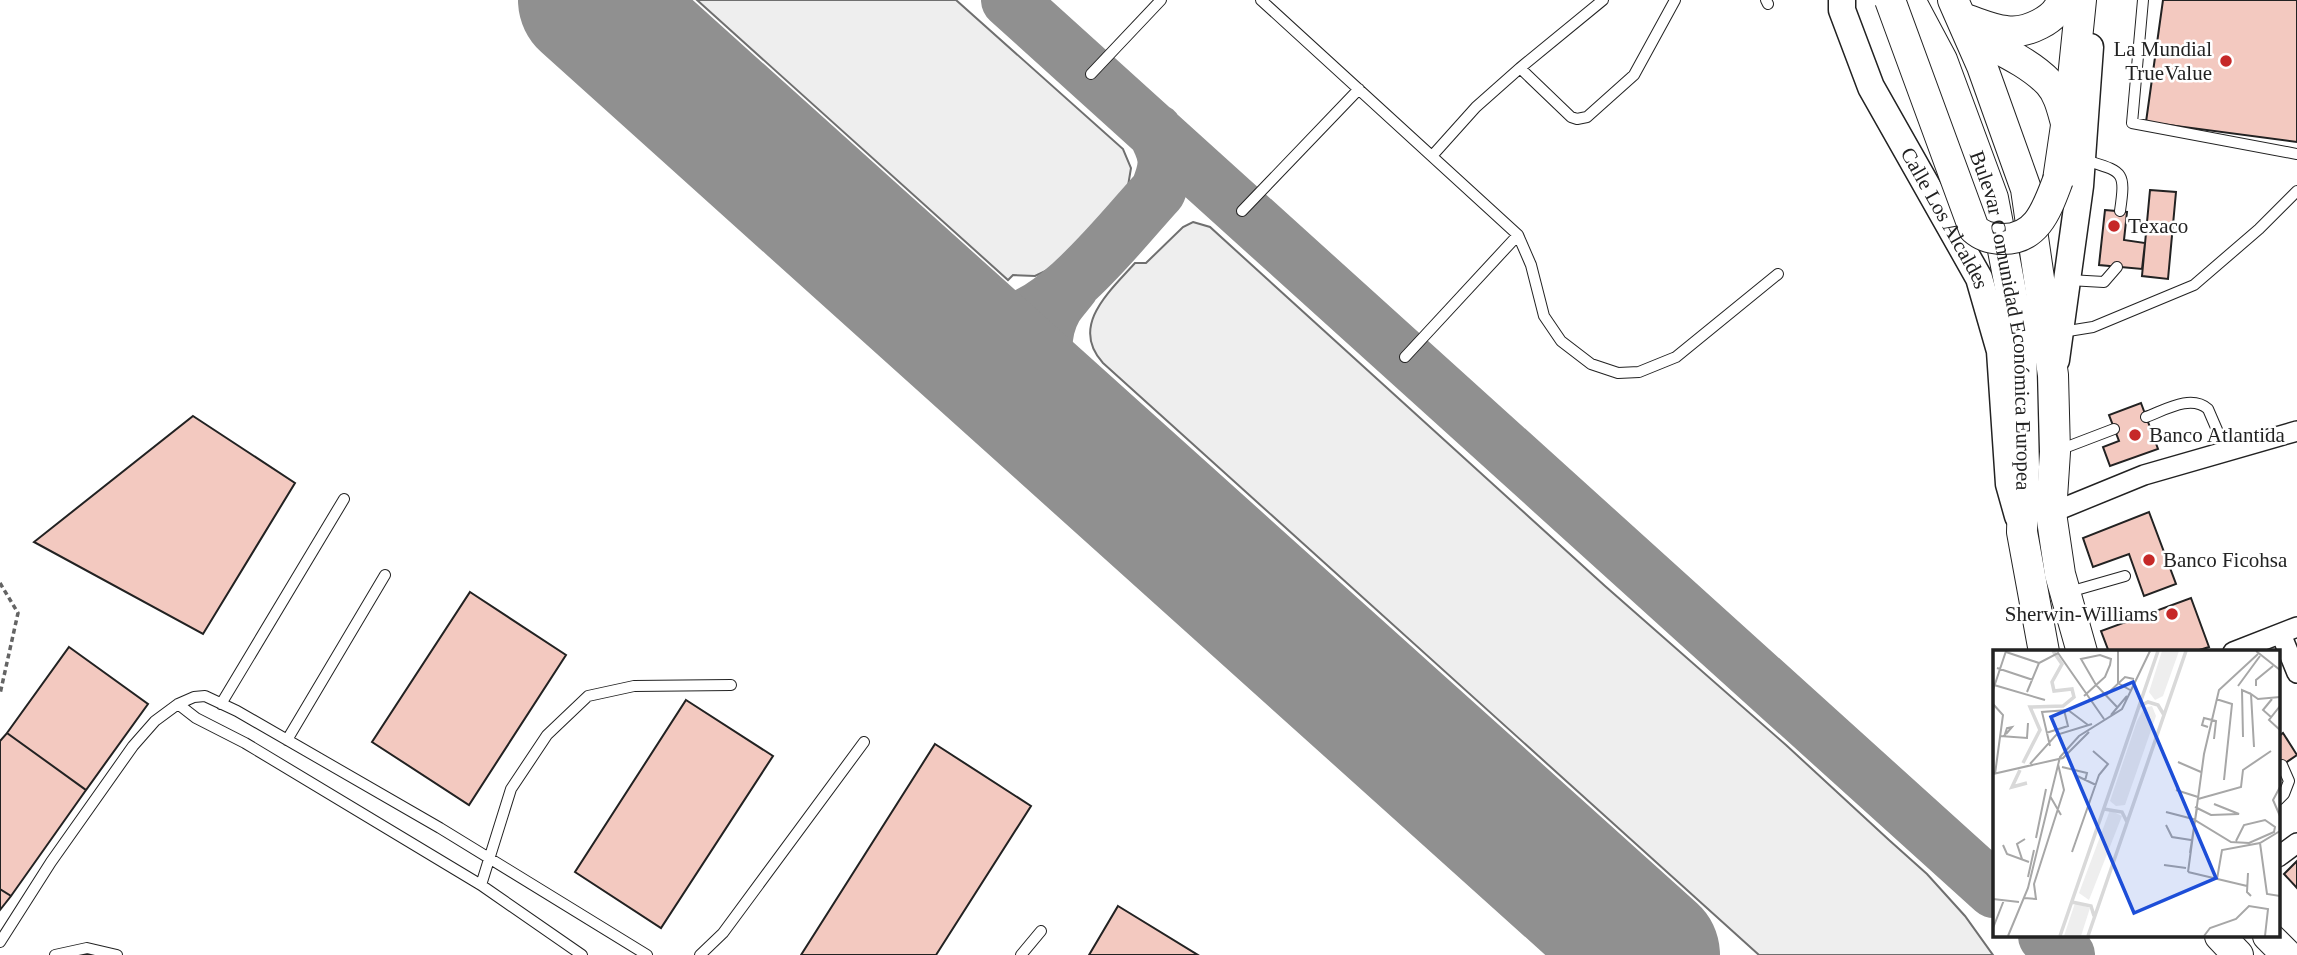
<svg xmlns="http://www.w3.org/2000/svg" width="2297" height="955" font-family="Georgia,serif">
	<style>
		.green { fill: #eee; stroke: #6f6f6f; stroke-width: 2 }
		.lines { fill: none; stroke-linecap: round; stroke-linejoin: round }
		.taxiway { stroke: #909090; stroke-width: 56 }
		.runway { stroke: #909090; stroke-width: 140 }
		.building { fill: #f3c9c0; stroke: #222; stroke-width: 2 }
		.service-casing { stroke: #222; stroke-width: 12 }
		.minor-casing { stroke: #222; stroke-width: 22 }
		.secondary-casing { stroke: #222; stroke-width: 29 }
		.primary-casing { stroke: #222; stroke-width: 32 }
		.path { stroke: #646464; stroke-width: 3.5; stroke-dasharray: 5 3.5; stroke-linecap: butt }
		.service { stroke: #fff; stroke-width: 10 }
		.minor { stroke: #fff; stroke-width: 19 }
		.secondary { stroke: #fff; stroke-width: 26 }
		.primary { stroke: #fff; stroke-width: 30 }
		.primary-bridge-casing { stroke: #222; stroke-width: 32; stroke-linecap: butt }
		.primary-bridge { stroke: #fff; stroke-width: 30 }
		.poi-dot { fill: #c62828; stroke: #fff; stroke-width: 2.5 }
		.labels { text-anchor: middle; stroke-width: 5; stroke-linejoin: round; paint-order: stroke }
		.poi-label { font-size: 21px; fill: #222; stroke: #fff; text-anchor: start }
		.street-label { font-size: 21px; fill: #222; stroke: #fff }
		.inset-river { fill: none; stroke: #d9d9d9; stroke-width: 3.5 }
		.inset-road { fill: none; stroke: #a7a7a7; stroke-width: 2 }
		.view { fill: #1d4ed8; fill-opacity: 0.15; stroke: #1d4ed8; stroke-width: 3.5 }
		.inset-edge { fill: none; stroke: #222; stroke-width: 3.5 }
	</style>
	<rect width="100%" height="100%" fill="#fff"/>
	<path class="green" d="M697 0H956L1123 149 1131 168 1128 186 1121 198 1056 266 1035 276 1013 275 1008 280Z
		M1193 222 1210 227 1605 586 1786 745 1889 840 1927 874 1965 916 1993 955H1759L1103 363C1069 326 1110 291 1135 263H1146L1183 227Z"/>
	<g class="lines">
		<path class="taxiway" d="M1009 0 1994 890
			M931 308C953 317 974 326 999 324 1055 319 1121 231 1158 191 1169 164 1168 156 1155 131
			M1069 432C1051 395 1032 347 1055 307 1060 299 1067 292 1072 285
			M2046 936 2067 955"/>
		<path class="runway" d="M588 0 1650 955"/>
	</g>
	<path class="building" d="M2163 0H2297V142L2146 122Z
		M2150 190 2176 192 2168 279 2142 276Z
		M2105 210 2127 212 2124 240 2145 243 2142 269 2099 265Z
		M2141 403 2158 449 2110 466 2103 447 2119 441 2109 415Z
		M193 416 295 483 203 634 34 542Z
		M2149 512 2176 584 2144 596 2129 554 2093 567 2083 538Z
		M470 592 566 655 469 805 372 742Z
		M2191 598 2209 647 2193 652H2109L2101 631Z
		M69 647 148 704 86 790 7 733Z
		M686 700 773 756 661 928 575 872Z
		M7 733 86 790 11 896 0 889V741Z
		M2283 733 2297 755 2278 768V737Z
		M935 744 1031 806 936 955H801Z
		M2297 861V888L2284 874Z
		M0 889 11 896 0 910Z
		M1118 906 1198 955H1089Z"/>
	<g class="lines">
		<g class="service-casing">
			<path id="service" d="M1261 0 1518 235 1531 265 1544 316 1561 341 1591 364 1618 373 1639 372 1676 357 1778 274
				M1766 0 1768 4
				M2143 0 2132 123 2297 154
				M1520 68 1571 117 1577 119 1587 117 1634 75 1675 0
				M1091 74 1161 0
				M1432 156 1476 107 1520 68 1603 0
				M2085 160C2123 172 2126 170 2120 211
				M1242 211 1359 89
				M2069 280 2104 282 2117 267
				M2062 332 2093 327 2194 285 2259 229 2297 191
				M1405 357 1518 235
				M2146 417C2165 410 2191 394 2208 409L2227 453
				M2059 450 2114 429
				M2069 592 2125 576
				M178 704 196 718 245 743 481 885 582 955
				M221 704 344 499
				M287 740 385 575
				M2278 800 2284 794 2289 781 2282 765
				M481 885 511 789 547 735 588 696 634 686 731 685
				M0 942 51 862 133 746 155 721 178 704 194 697 205 696 237 711 440 828 647 955
				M55 955 87 948 117 955
				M700 955 723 933 864 742
				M1021 955 1041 931"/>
		</g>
		<g class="minor-casing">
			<path id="minor" d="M2051 513 2144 475 2297 431
				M2281 634 2297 673
				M2233 652 2297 627
				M2278 857 2297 843"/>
		</g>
		<g class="secondary-casing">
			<g id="secondary">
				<path id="s1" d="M1842 0V10L1871 87 1979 278 2000 351 2009 484 2018 516"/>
				<path d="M2056 360 2080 186 2090 47"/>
			</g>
		</g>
		<g class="primary-casing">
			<g id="primary">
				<path id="s2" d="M1910 0 1942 60 1993 198 2021 344 2024 467 2022 532 2044 652"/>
				<path d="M1953 0 1982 66 2026 189 2053 375 2055 452 2051 513 2060 574 2082 652"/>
				<path d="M1968 20C1980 24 1994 30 2006 31 2026 34 2057 20 2062 0"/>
				<path d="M1969 33C1995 48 2028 61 2049 83 2059 94 2062 109 2066 123"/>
				<path d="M2058 180 2073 78 2081 0"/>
				<path d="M2220 936 2238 955"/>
				<path d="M2268 936 2287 955"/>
			</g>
		</g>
		<path class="path" d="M0 583 18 613 0 694"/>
		<use href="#service" class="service"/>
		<use href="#minor" class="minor"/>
		<use href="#secondary" class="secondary"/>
		<use href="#primary" class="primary"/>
		<g class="primary-bridge-casing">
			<path id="primary-bridge" d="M1890 0 1974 229C1982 236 1989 238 2000 239 2037 241 2047 209 2058 180"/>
		</g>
		<use href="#primary-bridge" class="primary-bridge"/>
	</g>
	<g class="poi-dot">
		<circle cx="2226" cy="61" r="7"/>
		<circle cx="2114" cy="226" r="7"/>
		<circle cx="2135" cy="435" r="7"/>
		<circle cx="2149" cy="560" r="7"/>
		<circle cx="2172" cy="614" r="7"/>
	</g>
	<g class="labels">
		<g class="poi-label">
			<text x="2212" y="56" text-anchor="end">La Mundial<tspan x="2212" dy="24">TrueValue</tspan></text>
			<text x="2128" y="233">Texaco</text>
			<text x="2149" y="442">Banco Atlantida</text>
			<text x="2163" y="567">Banco Ficohsa</text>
			<text x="2158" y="621" text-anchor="end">Sherwin-Williams</text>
		</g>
		<g class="street-label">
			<text dy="7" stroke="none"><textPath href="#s1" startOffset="243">Calle Los Alcaldes</textPath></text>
			<text dy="7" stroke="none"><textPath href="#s2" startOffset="338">Bulevar Comunidad Económica Europea</textPath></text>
		</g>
	</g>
	<g transform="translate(1993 650)">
		<rect width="287" height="287" fill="#fff"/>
		<path d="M169 1H186L170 46 162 50 156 42ZM159 56 163 66 132 155 123 156 117 151 144 71 151 58ZM117 160 129 166 96 250 86 243ZM82 253 97 258 88 286H71Z" fill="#eee"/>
		<path class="inset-river" d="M147 56 155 52 165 55 171 65M30 113 47 80 37 57 70 56 81 47 79 39 61 41 59 32 69 14 60 1M27 120 19 137 34 133M111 159 129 162 134 172M79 252 98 256 101 266M67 286 165 1M95 286 193 1"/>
		<path class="inset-road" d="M125 1V33L137 40M263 1 287 20M13 2 46 13M4 18 40 30M1 35 52 50M245 36 267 6M263 36V30L280 16M0 40 13 1M34 42 46 13 65 3 111 69M113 45 132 27 141 29M91 46 103 35 112 27 117 15 118 9 107 5 88 9 103 35 124 57M223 49 239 54 231 130M0 54 10 65 2 124M287 56 276 70 287 80M118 65 134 46M278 67 270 60 279 49M215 77 209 75 211 68 223 71 221 89M53 83 75 76 71 60M7 86 34 88 35 73M11 87 14 78 19 77 13 84M250 87 249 40 258 44M57 96 49 62 75 60 95 75M261 97 258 44 265 49 287 47M185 112 208 122M37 114 63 85 99 74M69 117 94 123 92 131M0 124 70 108 96 82M82 125 103 135M287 137 280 150 287 166M183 140 205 147M57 146 68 165M205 149 248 137 250 120 278 101M202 157 218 165 246 164 221 154M173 162 200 169 238 192 256 193 281 182 282 177 272 170 251 175 243 191M173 175 179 187 198 190M43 188 53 139M267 193 274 244 287 246M10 195 14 204 36 212M79 202 106 125 115 114 100 101M197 203 204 158M29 209 24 194 32 189M171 215 193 218M195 222 211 104 226 40 265 4M195 222 254 236M255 223 254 242 258 246M35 227 41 200M224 229 229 200 267 193 287 181M31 248 43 249 41 234 71 140 65 114M0 249 26 252M0 278 11 250M15 286 35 238 67 107 86 86 129 59 157 1M211 286 217 278 243 269 256 256 275 259 272 286"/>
		<path class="view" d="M140 32 223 228 141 263 58 67Z"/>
		<rect width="287" height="287" class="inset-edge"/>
	</g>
</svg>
